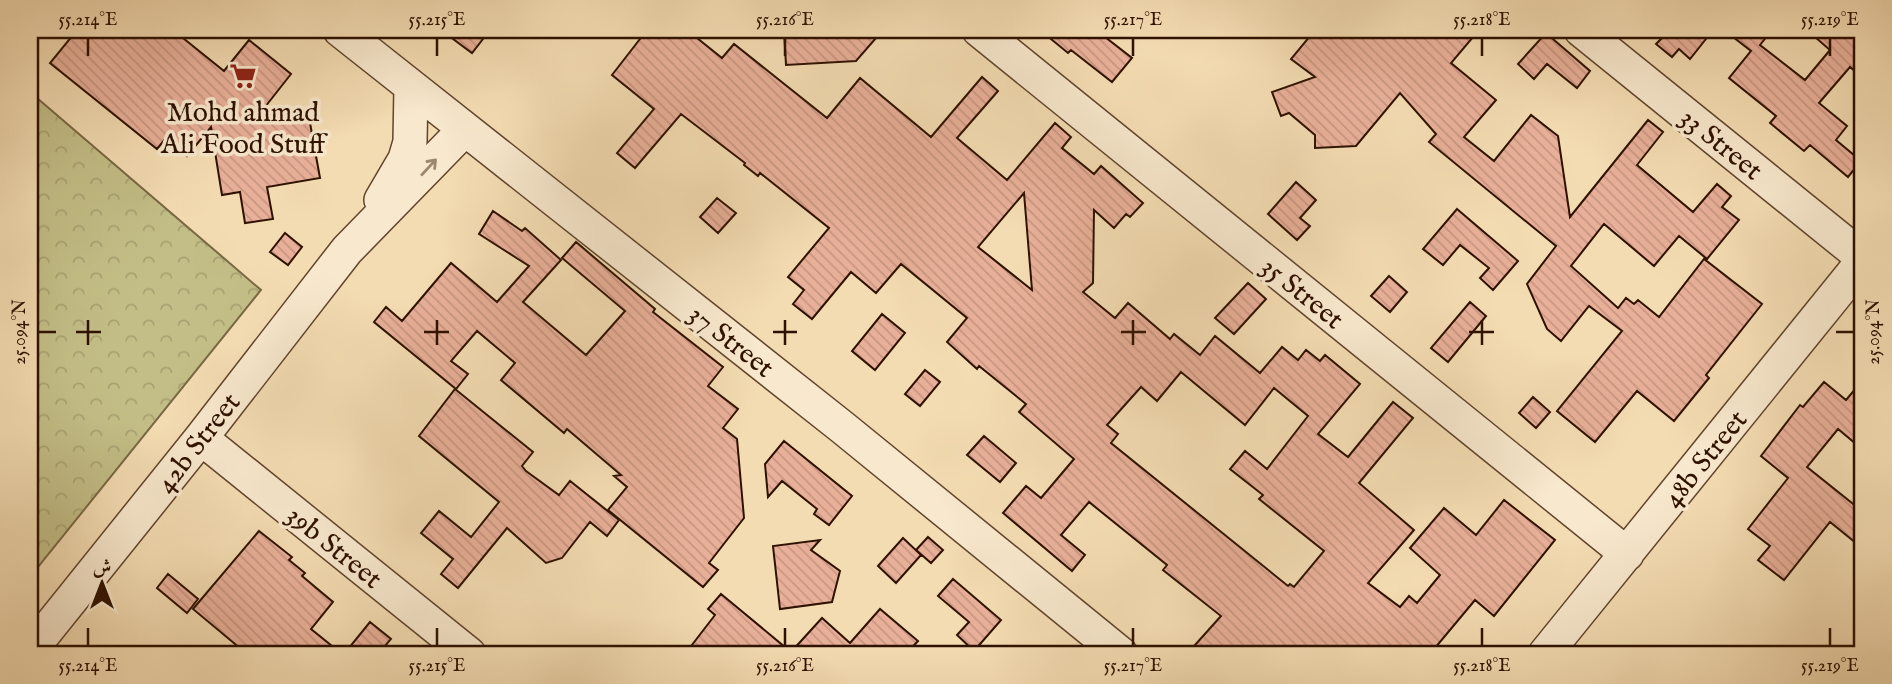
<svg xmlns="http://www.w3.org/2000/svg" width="1892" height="684" font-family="'IM FELL English',Amiri,serif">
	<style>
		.park { fill: url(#park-crowns); stroke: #786844; stroke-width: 2 }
		.building { fill: url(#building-back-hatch); stroke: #2e1100; stroke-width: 2; fill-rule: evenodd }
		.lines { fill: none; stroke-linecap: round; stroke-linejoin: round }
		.minor-casing { stroke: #60442c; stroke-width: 36 }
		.minor { stroke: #f8e8cd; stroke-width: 33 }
		.oneway { stroke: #9d8771 }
		.ticks { fill: none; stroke: #2e1100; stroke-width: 2.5 }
		.labels { text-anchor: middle; stroke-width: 7; stroke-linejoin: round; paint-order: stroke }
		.poi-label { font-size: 28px; fill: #2e1100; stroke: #f8e8cd }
		.street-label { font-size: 28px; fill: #2e1100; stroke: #f8e8cd }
		.neatline { fill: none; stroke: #2e1100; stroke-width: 2.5 }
		.ticks-label { font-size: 18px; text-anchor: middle; fill: #2e1100 }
	</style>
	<defs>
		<pattern id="park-crowns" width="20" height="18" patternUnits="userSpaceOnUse" patternTransform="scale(1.75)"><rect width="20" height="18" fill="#c3be87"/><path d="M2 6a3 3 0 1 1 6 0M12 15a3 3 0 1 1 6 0" fill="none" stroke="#a8a273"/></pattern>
		<pattern id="building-back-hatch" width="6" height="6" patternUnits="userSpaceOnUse" patternTransform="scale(1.75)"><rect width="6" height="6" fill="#e9b099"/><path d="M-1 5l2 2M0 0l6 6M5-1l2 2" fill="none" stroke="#c89682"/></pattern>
	</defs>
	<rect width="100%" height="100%" fill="#f4dcb2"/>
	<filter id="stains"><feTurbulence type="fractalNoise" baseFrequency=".00286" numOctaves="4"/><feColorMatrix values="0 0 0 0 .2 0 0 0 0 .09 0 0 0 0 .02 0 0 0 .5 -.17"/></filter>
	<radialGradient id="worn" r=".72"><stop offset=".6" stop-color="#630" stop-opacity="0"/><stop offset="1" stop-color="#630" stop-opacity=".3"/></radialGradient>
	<path class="park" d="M30 92 261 290 30 577Z"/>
	<path class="building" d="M77 30H173L224 71 249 40 291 74 254 121 308 112 320 178 267 187 273 219 245 223 240 192 222 195 211 127 187 156 166 138 157 149 50 63Z
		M441 30H472L483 39 472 53Z
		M647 30H687L722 58 734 44 827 118 860 78 931 137 982 77 998 91 957 138 1007 180 1055 123 1071 137 1062 148 1094 174 1101 166 1143 203 1130 217 1126 214 1114 228 1094 210 1093 283 1083 292 1115 318 1128 303 1170 339 1174 334 1200 355 1215 336 1260 373 1282 347 1298 360 1306 350 1320 361 1325 355 1360 384 1318 434 1348 457 1393 402 1413 418 1359 483 1414 530 1368 583 1400 607 1409 596 1417 603 1440 575 1410 548 1444 508 1476 535 1504 500 1555 540 1494 616 1475 600 1430 654H1205L1195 645 1221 616 1163 570 1167 565 1089 502 1061 535 1085 555 1072 571 1003 513 1026 486 1041 498 1074 459 1019 412 1026 404 979 366 977 369 947 342 967 318 901 264 876 293 851 272 812 319 793 304 804 290 788 277 829 228 760 173 758 176 744 165 745 163 681 114 635 168 617 153 654 109 612 75ZM1024 193 1032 290 978 247ZM1181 372 1245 425 1274 388 1308 416 1267 469 1245 451 1230 469 1263 495 1259 499 1324 551 1294 587 1290 584 1288 586 1111 443 1118 434 1107 425 1141 387 1157 401Z
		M784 30H883L856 61 786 65Z
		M1040 30H1096L1132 58 1112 82 1071 50 1068 53Z
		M1315 30H1479L1451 63 1496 100 1464 137 1494 161 1531 115 1558 136 1570 217 1648 120 1663 132 1637 165 1693 212 1717 184 1731 196 1722 207 1739 220 1707 259 1679 236 1654 266 1604 224 1571 266 1618 308 1626 298 1634 304 1638 300 1659 317 1704 259 1762 304 1706 375 1709 378 1674 421 1637 391 1595 442 1557 411 1622 331 1589 306 1561 341 1547 329 1527 284 1556 246 1429 142 1436 134 1400 93 1356 146 1315 148V135L1289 113 1281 116 1272 92 1315 77 1291 59Z
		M1654 30H1713L1690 59 1679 49 1672 57 1656 44 1663 37Z
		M1724 30H1772L1760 45 1805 80 1830 50 1807 30H1862V77L1850 67 1819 103 1847 126 1836 140 1861 161 1848 177 1810 145 1804 151 1770 123 1776 116 1729 78 1751 51Z
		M1546 33 1590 71 1577 88 1547 64 1534 79 1518 64Z
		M1296 182 1316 200 1300 218 1310 226 1297 240 1268 214Z
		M717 198 736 213 718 233 700 217Z
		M1457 209 1518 261 1493 290 1480 278 1489 268 1460 245 1443 265 1423 249Z
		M493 211 522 231 525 228 561 260 523 302 586 355 625 311 562 258 576 242 655 309 653 312 723 367 708 386 738 409 723 428 737 439 744 518 709 563 718 570 703 587 608 510 627 487 614 476 621 475 567 429 564 433 501 380 515 363 477 331 451 361 468 374 456 389 374 322 386 307 402 321 451 263 497 302 529 266 479 234Z
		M285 233 302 247 288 265 270 252Z
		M1389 276 1407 292 1390 312 1371 296Z
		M1248 283 1266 299 1234 334 1215 318Z
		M1470 302 1486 316 1448 362 1431 348Z
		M882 314 905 333 875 370 852 351Z
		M925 370 940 382 920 406 905 394Z
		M1862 381V449L1838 429 1807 467 1862 511V548L1830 522 1784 580 1758 560 1770 546 1748 529 1788 478 1761 456 1800 405 1803 407 1824 382 1846 400Z
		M455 389 533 452 522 466 526 471 559 495 570 481 619 520 607 536 590 522 562 558 546 563 507 528 458 588 441 574 453 559 421 533 439 511 471 537 499 502 419 436Z
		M1533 397 1550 412 1536 428 1519 413Z
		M984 436 1016 463 1000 482 967 455Z
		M784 441 852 496 829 525 814 514 817 509 782 481 768 497 765 464Z
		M259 531 292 557 289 560 305 573 302 576 333 602 311 629 342 654H247L193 609Z
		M928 537 943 550 931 563 916 550Z
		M903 538 921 555 896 583 878 566Z
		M820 540 811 550 840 571 832 602 780 609 773 546Z
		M168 574 198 599 187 613 157 588Z
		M953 579 1001 620 974 651 957 635 969 622 938 596Z
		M721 594 791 652 822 618 850 643 880 609 918 641 906 654H685L715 615 708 609Z
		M370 622 391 639 378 654H344Z"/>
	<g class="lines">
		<g class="minor-casing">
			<path id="minor" d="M340 30 842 427 1121 654
				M979 30 1627 554
				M1581 30 1862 257
				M381 200 405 159 410 142 411 87
				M201 438 469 654
				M30 651 201 438 347 250 465 129
				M1545 654 1862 262"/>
		</g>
		<use href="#minor" class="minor"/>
	</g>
	<defs><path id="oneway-shaft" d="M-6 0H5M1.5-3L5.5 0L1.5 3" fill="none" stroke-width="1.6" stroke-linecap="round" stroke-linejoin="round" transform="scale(1.75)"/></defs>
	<use class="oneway" href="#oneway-shaft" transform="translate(429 167) rotate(-47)"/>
	<path class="ticks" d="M88 38V56M437 38V56M785 38V56M1133 38V56M1482 38V56M1830 38V56M88 320V345M437 320V345M785 320V345M1133 320V345M1482 320V345M38 332H56M76 332H101M424 332H449M773 332H797M1121 332H1146M1469 332H1494M1836 332H1854M88 628V646M437 628V646M785 628V646M1133 628V646M1482 628V646M1830 628V646"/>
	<defs>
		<g id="supermarket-bare" transform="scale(2.1)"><path d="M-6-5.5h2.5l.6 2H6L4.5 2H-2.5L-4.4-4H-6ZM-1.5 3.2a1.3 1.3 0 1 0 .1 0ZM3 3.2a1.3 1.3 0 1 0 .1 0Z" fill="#8f2418" stroke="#f8e8cd" stroke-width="2.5" paint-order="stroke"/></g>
	</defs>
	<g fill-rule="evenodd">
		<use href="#supermarket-bare" x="243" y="76"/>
	</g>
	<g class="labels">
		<g class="poi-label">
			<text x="243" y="121">Mohd ahmad<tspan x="243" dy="32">Ali Food Stuff</tspan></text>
		</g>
		<g class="street-label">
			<text transform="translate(1722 143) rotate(39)" y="10">33 Street</text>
			<text transform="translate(1303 292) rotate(39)" y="10">35 Street</text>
			<text transform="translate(732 340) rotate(38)" y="10">37 Street</text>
			<text transform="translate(197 442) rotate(-52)" y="10">42b Street</text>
			<text transform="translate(1704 458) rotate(-51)" y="10">48b Street</text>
			<text transform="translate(335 546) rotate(39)" y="10">39b Street</text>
		</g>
	</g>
	<rect width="1892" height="684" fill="none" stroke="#f4dcb2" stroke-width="77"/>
	<g transform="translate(102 583)" stroke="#f8e8cd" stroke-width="5" paint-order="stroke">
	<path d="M0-5L12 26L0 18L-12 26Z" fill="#2e1100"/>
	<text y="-10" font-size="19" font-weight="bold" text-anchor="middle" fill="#2e1100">ش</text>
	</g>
	<rect x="38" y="38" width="1816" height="608" class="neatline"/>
	<g class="ticks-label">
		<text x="88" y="25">55.214°E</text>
		<text x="437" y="25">55.215°E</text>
		<text x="785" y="25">55.216°E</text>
		<text x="1133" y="25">55.217°E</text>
		<text x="1482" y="25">55.218°E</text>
		<text x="1830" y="25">55.219°E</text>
		<text transform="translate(19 332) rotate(-90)" y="6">25.094°N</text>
		<text transform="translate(1873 332) rotate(-90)" y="6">25.094°N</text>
		<text x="88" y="671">55.214°E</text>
		<text x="437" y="671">55.215°E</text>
		<text x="785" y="671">55.216°E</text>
		<text x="1133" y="671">55.217°E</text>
		<text x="1482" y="671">55.218°E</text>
		<text x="1830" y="671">55.219°E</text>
	</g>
	<rect width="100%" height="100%" filter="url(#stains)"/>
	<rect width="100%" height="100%" fill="url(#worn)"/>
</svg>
